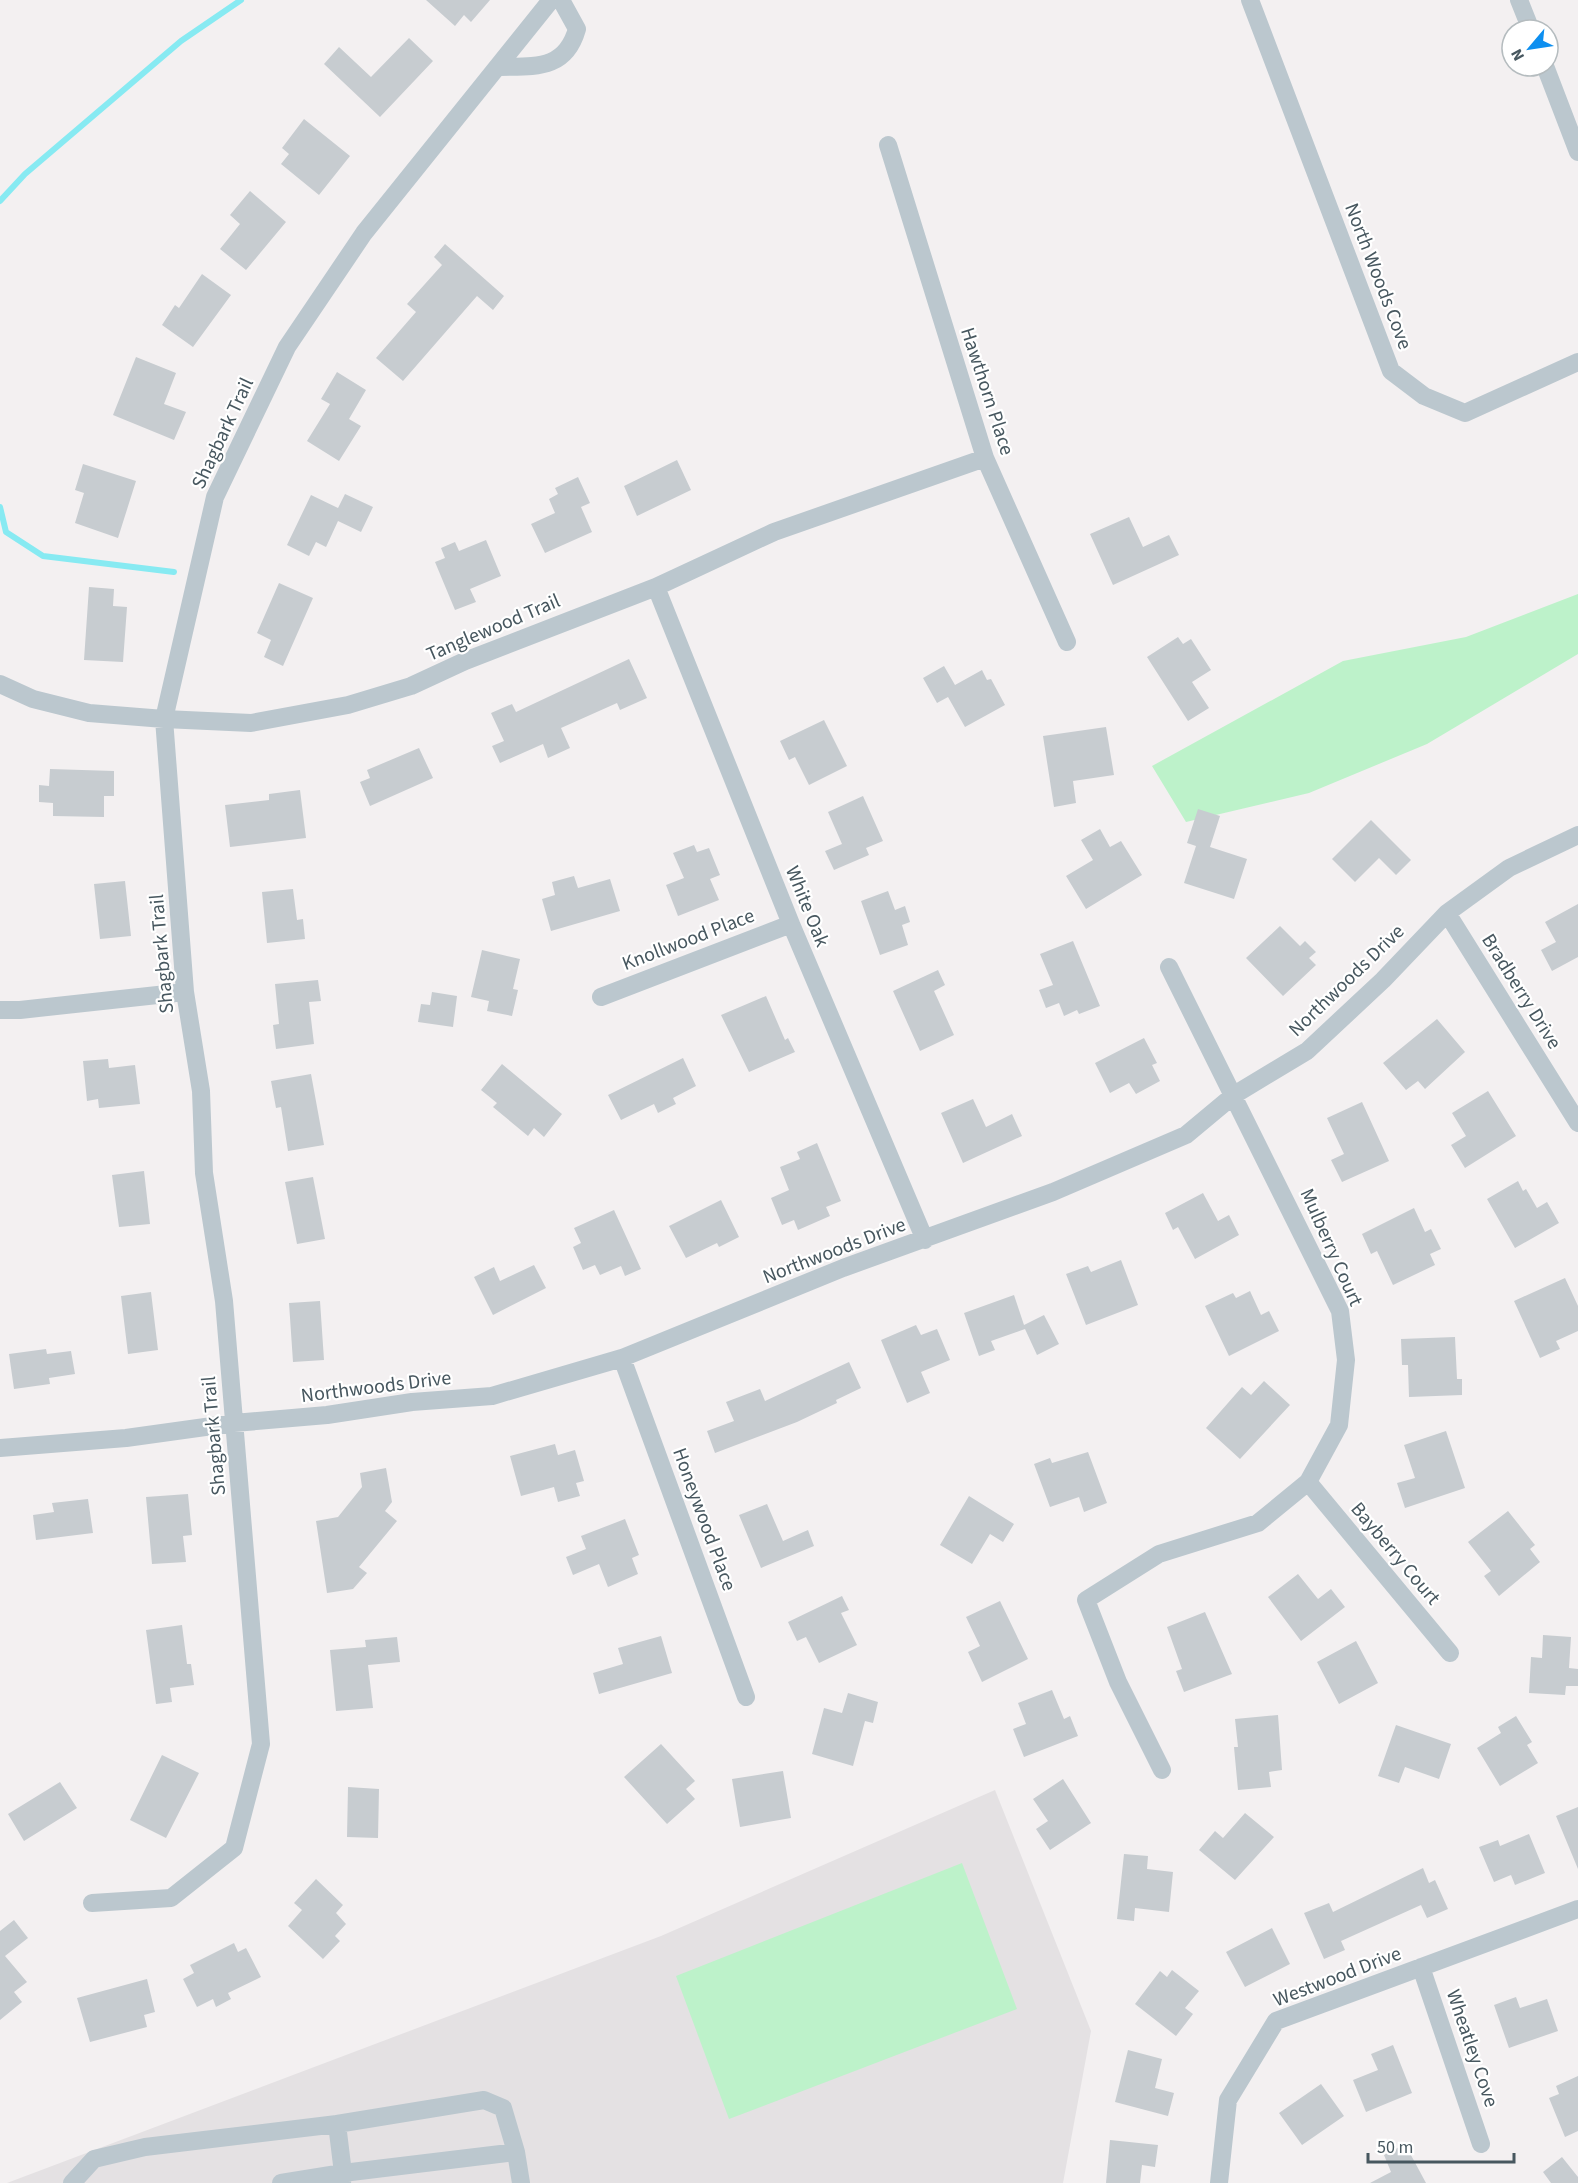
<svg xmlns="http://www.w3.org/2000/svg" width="1578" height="2183" font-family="'Source Sans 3',sans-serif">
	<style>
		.education { fill: #e4e1e3 }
		.green { fill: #bdf2ca }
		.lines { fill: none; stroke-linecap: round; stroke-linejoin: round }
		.stream { stroke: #87eaf2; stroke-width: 6 }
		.building { fill: #c7ccd0 }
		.minor { stroke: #bbc7ce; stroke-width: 18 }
		.labels { text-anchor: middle; stroke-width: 4.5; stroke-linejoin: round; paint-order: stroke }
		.street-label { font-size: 20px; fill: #47575f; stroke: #fff }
	</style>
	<rect width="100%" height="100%" fill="#f3f0f1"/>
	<path class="education" d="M995 1790 1091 2031 1063 2183H7L661 1936Z"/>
	<path class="green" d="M1578 594V654L1427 744 1309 793 1186 822 1152 766 1343 661 1466 637Z
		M962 1863 1017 2009 729 2119 676 1976Z"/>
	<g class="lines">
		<path class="stream" d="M0 201 25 174 181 41 241 0
			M0 507 6 532 43 556 174 572"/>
	</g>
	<path class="building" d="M426 0H490L471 22 464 15 455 26Z
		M409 38 433 61 380 117 324 64 339 47 371 77Z
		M304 119 350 156 319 195 281 164 289 154 282 148Z
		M250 191 286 222 246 270 220 249 240 224 230 215Z
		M445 244 504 296 493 310 477 296 403 381 376 358 416 312 407 304 442 265 434 257Z
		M202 274 231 295 193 347 162 325 175 305 179 308Z
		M136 357 176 373 164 404 186 412 174 440 113 415Z
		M337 372 366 390 349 419 361 426 339 461 307 441 330 404 321 399Z
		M677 460 691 490 637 516 624 486Z
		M83 464 136 481 118 538 75 523 84 493 75 490Z
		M578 477 590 503 581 507 592 532 545 553 531 524 555 513 549 499 558 494 555 488Z
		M345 494 373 507 361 532 338 521 326 547 316 542 309 556 287 545 311 495 338 508Z
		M1129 517 1143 547 1169 535 1179 555 1113 585 1090 534Z
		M486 540 501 576 470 589 476 602 455 610 435 562 445 558 441 548 455 542 459 551Z
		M279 583 313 598 283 666 264 657 271 640 257 633Z
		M89 587 114 589 113 606 127 607 123 662 84 660Z
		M1178 637 1183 644 1191 639 1211 670 1192 682 1209 708 1188 721 1147 657Z
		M629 659 647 698 620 710 617 703 561 728 570 748 548 758 543 744 500 763 492 746 504 741 491 713 512 704 516 712Z
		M944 666 955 685 982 670 987 680 991 679 1005 705 965 727 948 697 937 703 923 678Z
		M824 720 847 766 809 785 795 757 789 760 780 741Z
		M1106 727 1114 775 1073 781 1076 803 1054 807 1043 736Z
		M419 748 433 778 370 806 360 782 370 778 367 770Z
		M50 769 114 771V796H104V817L53 816V803L39 802V785L49 786Z
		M300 790 306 838 230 847 225 805 269 800V794Z
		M863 796 883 841 866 848 869 855 834 870 825 851 842 844 828 812Z
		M1198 809 1220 816 1210 847 1247 859 1234 899 1184 883 1196 846 1187 843Z
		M1371 820 1411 860 1396 875 1379 858 1355 882 1332 859Z
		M1100 829 1110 847 1121 841 1142 875 1086 909 1066 876 1093 860 1081 840Z
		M694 845 697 852 709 848 720 875 710 879 719 900 678 916 666 885 684 878 673 853Z
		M574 876 578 888 610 879 620 911 551 931 542 899 555 895 552 882Z
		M125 881 131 936 100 939 94 884Z
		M293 889 297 920 303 919 305 939 267 943 262 892Z
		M888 891 895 910 905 906 910 922 902 925 908 945 880 955 861 901Z
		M1578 904V957L1552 971 1541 950 1556 942 1545 922Z
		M1280 926 1300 946 1305 941 1316 952 1309 958 1316 965 1283 996 1246 958Z
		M1073 941 1100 1006 1079 1014 1077 1010 1064 1016 1059 1003 1046 1008 1039 990 1053 985 1040 954Z
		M482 950 520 959 513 989 518 990 512 1016 487 1011 489 1001 471 997Z
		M938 970 945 985 934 991 954 1035 920 1051 893 991Z
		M318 980 321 1001 309 1002 314 1044 276 1049 273 1025 279 1024 275 984Z
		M432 992 457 996 453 1027 418 1022 421 1004 430 1005Z
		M766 996 785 1040 788 1038 795 1052 749 1072 721 1015Z
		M1437 1019 1465 1052 1425 1089 1418 1081 1406 1090 1383 1063Z
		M1144 1038 1157 1063 1152 1065 1160 1081 1136 1094 1129 1083 1110 1093 1095 1063Z
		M683 1058 696 1086 673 1098 676 1104 658 1113 654 1104 621 1120 608 1095Z
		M108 1059 109 1068 135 1065 140 1104 99 1108 98 1099 87 1101 83 1061Z
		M502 1064 562 1114 544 1137 534 1128 528 1136 493 1107 497 1103 481 1090Z
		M311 1074 324 1145 288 1151 281 1107 276 1108 271 1081Z
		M1488 1091 1516 1136 1465 1168 1451 1145 1466 1136 1452 1113Z
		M973 1099 986 1127 1012 1114 1022 1136 963 1163 941 1113Z
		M1362 1102 1389 1161 1342 1182 1331 1160 1344 1154 1327 1118Z
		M817 1143 841 1201 826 1207 830 1216 798 1230 794 1220 782 1225 771 1198 789 1190 780 1167 800 1159 797 1152Z
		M144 1171 150 1224 119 1227 112 1175Z
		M313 1177 325 1239 297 1244 285 1182Z
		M1518 1181 1523 1191 1526 1189 1537 1208 1547 1202 1559 1223 1515 1248 1487 1199Z
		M1203 1193 1218 1221 1229 1215 1239 1235 1195 1259 1178 1227 1173 1230 1165 1213Z
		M721 1200 739 1237 719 1247 717 1243 686 1258 669 1226Z
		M1414 1208 1425 1232 1431 1229 1441 1249 1430 1254 1435 1265 1393 1285 1377 1251 1371 1254 1362 1234Z
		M614 1210 641 1269 625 1276 621 1266 600 1275 595 1265 583 1270 573 1247 581 1243 574 1228Z
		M1121 1260 1138 1305 1086 1325 1066 1274 1088 1266 1091 1272Z
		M534 1265 546 1288 493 1315 474 1277 494 1267 500 1281Z
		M1565 1278 1578 1306V1331L1556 1341 1560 1349 1540 1358 1514 1301Z
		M1250 1291 1261 1315 1269 1311 1279 1331 1229 1356 1205 1306 1233 1293 1236 1298Z
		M151 1292 158 1350 128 1354 121 1296Z
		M1014 1295 1024 1325 1044 1315 1059 1344 1037 1355 1025 1329 991 1341 995 1350 979 1356 964 1313Z
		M320 1301 324 1360 293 1362 289 1303Z
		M916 1325 921 1335 937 1329 950 1360 921 1372 930 1393 907 1403 881 1340Z
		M1455 1337 1457 1379H1462V1395L1409 1397 1408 1365H1402L1401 1339Z
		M46 1349 47 1354 71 1351 75 1374 49 1378 50 1384 14 1389 9 1354Z
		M849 1362 861 1388 836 1400 837 1403 797 1422 715 1453 707 1431 734 1421 726 1402 760 1389 765 1401Z
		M1264 1381 1290 1405 1240 1459 1206 1428 1242 1387 1251 1395Z
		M1446 1431 1465 1488 1405 1508 1397 1483 1415 1478 1404 1445Z
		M555 1444 558 1455 575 1450 584 1481 576 1483 580 1496 558 1502 554 1487 521 1496 510 1456Z
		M1088 1452 1107 1503 1084 1512 1079 1497 1050 1507 1034 1464 1050 1458 1052 1463Z
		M386 1468 392 1502 385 1511 397 1521 359 1567 367 1573 353 1589 327 1593 316 1521 338 1517 362 1487 360 1473Z
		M188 1494 192 1535 183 1536 186 1562 152 1564 146 1497Z
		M969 1496 1014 1524 1003 1542 990 1534 972 1564 940 1545Z
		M88 1499 93 1533 36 1540 33 1515 54 1512 52 1503Z
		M767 1504 783 1541 808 1530 814 1546 761 1568 739 1515Z
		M1508 1511 1535 1545 1530 1549 1540 1562 1499 1596 1484 1576 1491 1571 1468 1542Z
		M625 1519 639 1555 632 1558 638 1574 608 1587 599 1564 573 1575 566 1557 586 1549 581 1536Z
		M1298 1574 1318 1599 1331 1589 1345 1607 1301 1641 1268 1597Z
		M842 1596 849 1610 841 1613 857 1645 819 1663 806 1637 797 1641 788 1622Z
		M1000 1601 1028 1659 982 1682 968 1652 980 1646 966 1617Z
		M1205 1612 1232 1674 1184 1692 1176 1671 1182 1669 1167 1627Z
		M182 1625 187 1664H191L194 1685 170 1688 172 1702 156 1704 146 1630Z
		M1543 1635 1571 1637 1569 1668 1578 1669V1686H1566L1565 1695 1529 1693 1531 1657 1542 1658Z
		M661 1636 672 1673 599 1694 593 1673 623 1664 618 1648Z
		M397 1637 400 1662 368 1665 373 1708 336 1711 330 1650 366 1647 365 1640Z
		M1356 1641 1378 1683 1339 1704 1317 1662Z
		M1052 1690 1064 1719 1070 1716 1078 1736 1024 1757 1013 1729 1026 1724 1018 1703Z
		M848 1693 878 1702 873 1723 865 1721 853 1766 812 1754 824 1708 842 1713Z
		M1278 1715 1282 1770 1269 1772 1271 1787 1238 1790 1234 1747H1238L1235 1719Z
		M1516 1716 1532 1742 1527 1745 1538 1763 1500 1786 1477 1748 1501 1733 1498 1727Z
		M1396 1725 1451 1744 1439 1779 1405 1767 1399 1783 1378 1776Z
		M661 1744 695 1781 686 1789 695 1799 667 1824 624 1777Z
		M162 1755 199 1773 166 1838 130 1820Z
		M783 1771 791 1818 740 1827 732 1779Z
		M1063 1779 1091 1823 1050 1850 1036 1829 1048 1821 1033 1799Z
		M60 1782 77 1808 24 1841 8 1814Z
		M348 1787 379 1789 378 1838 347 1837Z
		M1578 1807V1869L1556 1816Z
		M1245 1813 1274 1837 1235 1880 1199 1850 1215 1831 1223 1838Z
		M1529 1834 1545 1873 1515 1885 1511 1875 1494 1882 1479 1847 1498 1840 1500 1846Z
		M1124 1854 1148 1856 1147 1869 1173 1872 1169 1912 1135 1908 1134 1921 1117 1919Z
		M1423 1868 1429 1883 1435 1880 1448 1909 1427 1918 1421 1905 1341 1941 1345 1950 1324 1959 1304 1913 1329 1903 1333 1912Z
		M316 1879 343 1905 336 1913 346 1924 335 1936 340 1941 323 1959 288 1926 302 1910 294 1903Z
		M14 1920 28 1938 5 1956 27 1982 14 1992 22 2002 0 2020V1931Z
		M1272 1928 1290 1964 1245 1987 1226 1952Z
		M234 1943 238 1952 246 1948 261 1977 228 1993 231 1999 216 2007 213 1999 197 2007 183 1979 194 1973 190 1965Z
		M1172 1970 1199 1991 1185 2008 1193 2014 1176 2036 1135 2004 1160 1971 1167 1977Z
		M147 1979 155 2012 144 2015 147 2027 90 2042 77 1998Z
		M1516 1997 1520 2008 1547 1999 1558 2031 1509 2048 1494 2005Z
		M1393 2045 1412 2093 1366 2112 1353 2080 1378 2070 1371 2054Z
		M1128 2050 1162 2059 1155 2088 1174 2093 1168 2116 1115 2102Z
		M1578 2076V2131L1565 2137 1549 2098 1559 2094 1556 2086Z
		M1321 2084 1344 2116 1302 2145 1279 2113Z
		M1110 2140 1158 2145 1155 2167 1142 2165 1140 2183H1106Z
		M1405 2144 1426 2183H1370L1391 2172 1384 2155Z
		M1562 2157 1578 2177V2183H1551L1543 2172Z"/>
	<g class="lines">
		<path class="minor" d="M1250 0 1391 371 1424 396 1465 413 1578 362
			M1519 0 1531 30
			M1545 66 1578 152
			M498 67C534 66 565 71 577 29L561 0
			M888 145 985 458 1067 642
			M656 587 791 924 925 1240
			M0 684 33 699 89 713 164 719 251 723 348 705 411 686 465 661 656 587 774 532 985 458
			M1447 913 1578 1123
			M601 997 791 924
			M0 1010H20L185 992
			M622 1358 746 1697
			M0 1448 126 1438 234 1423 327 1415 412 1402 492 1396 622 1358 843 1268 1053 1192 1186 1135 1234 1095 1307 1051 1383 980 1447 913 1509 868 1578 835
			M1308 1482 1450 1653
			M1162 1770 1118 1682 1086 1600 1159 1554 1258 1523 1308 1482 1339 1425 1346 1360 1340 1311 1169 967
			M92 1903 171 1898 234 1848 261 1744 224 1301 204 1173 201 1091 185 992 164 719 215 497 287 347 364 233 551 0
			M1421 1967 1481 2144
			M516 2152 343 2173 337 2124 484 2100 503 2108 516 2152 521 2183
			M72 2183 94 2159 145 2147 337 2124
			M281 2183 343 2173 342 2183
			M1219 2183 1228 2100 1276 2021 1578 1909"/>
	</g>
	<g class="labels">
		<g class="street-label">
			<text transform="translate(1379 276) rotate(69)" y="7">North Woods Cove</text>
			<text transform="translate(988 391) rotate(72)" y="7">Hawthorn Place</text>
			<text transform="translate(222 433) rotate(-65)" y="7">Shagbark Trail</text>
			<text transform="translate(493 627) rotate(-23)" y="7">Tanglewood Trail</text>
			<text transform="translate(808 906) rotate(68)" y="7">White Oak</text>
			<text transform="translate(688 939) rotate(-21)" y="7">Knollwood Place</text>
			<text transform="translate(161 954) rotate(-95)" y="7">Shagbark Trail</text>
			<text transform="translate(1346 980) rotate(-44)" y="7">Northwoods Drive</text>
			<text transform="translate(1522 991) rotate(58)" y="7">Bradberry Drive</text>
			<text transform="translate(1332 1247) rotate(66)" y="7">Mulberry Court</text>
			<text transform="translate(834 1250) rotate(-21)" y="7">Northwoods Drive</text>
			<text transform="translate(376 1386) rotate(-7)" y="7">Northwoods Drive</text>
			<text transform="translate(213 1436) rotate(-95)" y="7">Shagbark Trail</text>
			<text transform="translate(705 1519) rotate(70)" y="7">Honeywood Place</text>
			<text transform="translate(1396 1553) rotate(50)" y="7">Bayberry Court</text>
			<text transform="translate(1337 1976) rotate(-21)" y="7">Westwood Drive</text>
			<text transform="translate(1473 2048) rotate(71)" y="7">Wheatley Cove</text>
		</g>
	</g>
	<g transform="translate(1530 48) rotate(241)"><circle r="28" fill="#ffffff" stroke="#b5bcbf" stroke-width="1.5"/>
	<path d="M0-4.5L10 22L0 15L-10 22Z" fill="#0d8ff0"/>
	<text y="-9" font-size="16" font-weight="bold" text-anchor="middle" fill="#47575f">N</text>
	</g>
	<path d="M1368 2153v9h146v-9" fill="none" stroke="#47575f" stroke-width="3"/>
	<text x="1377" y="2153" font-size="18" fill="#47575f" stroke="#ffffff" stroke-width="4.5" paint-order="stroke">50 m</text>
</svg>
